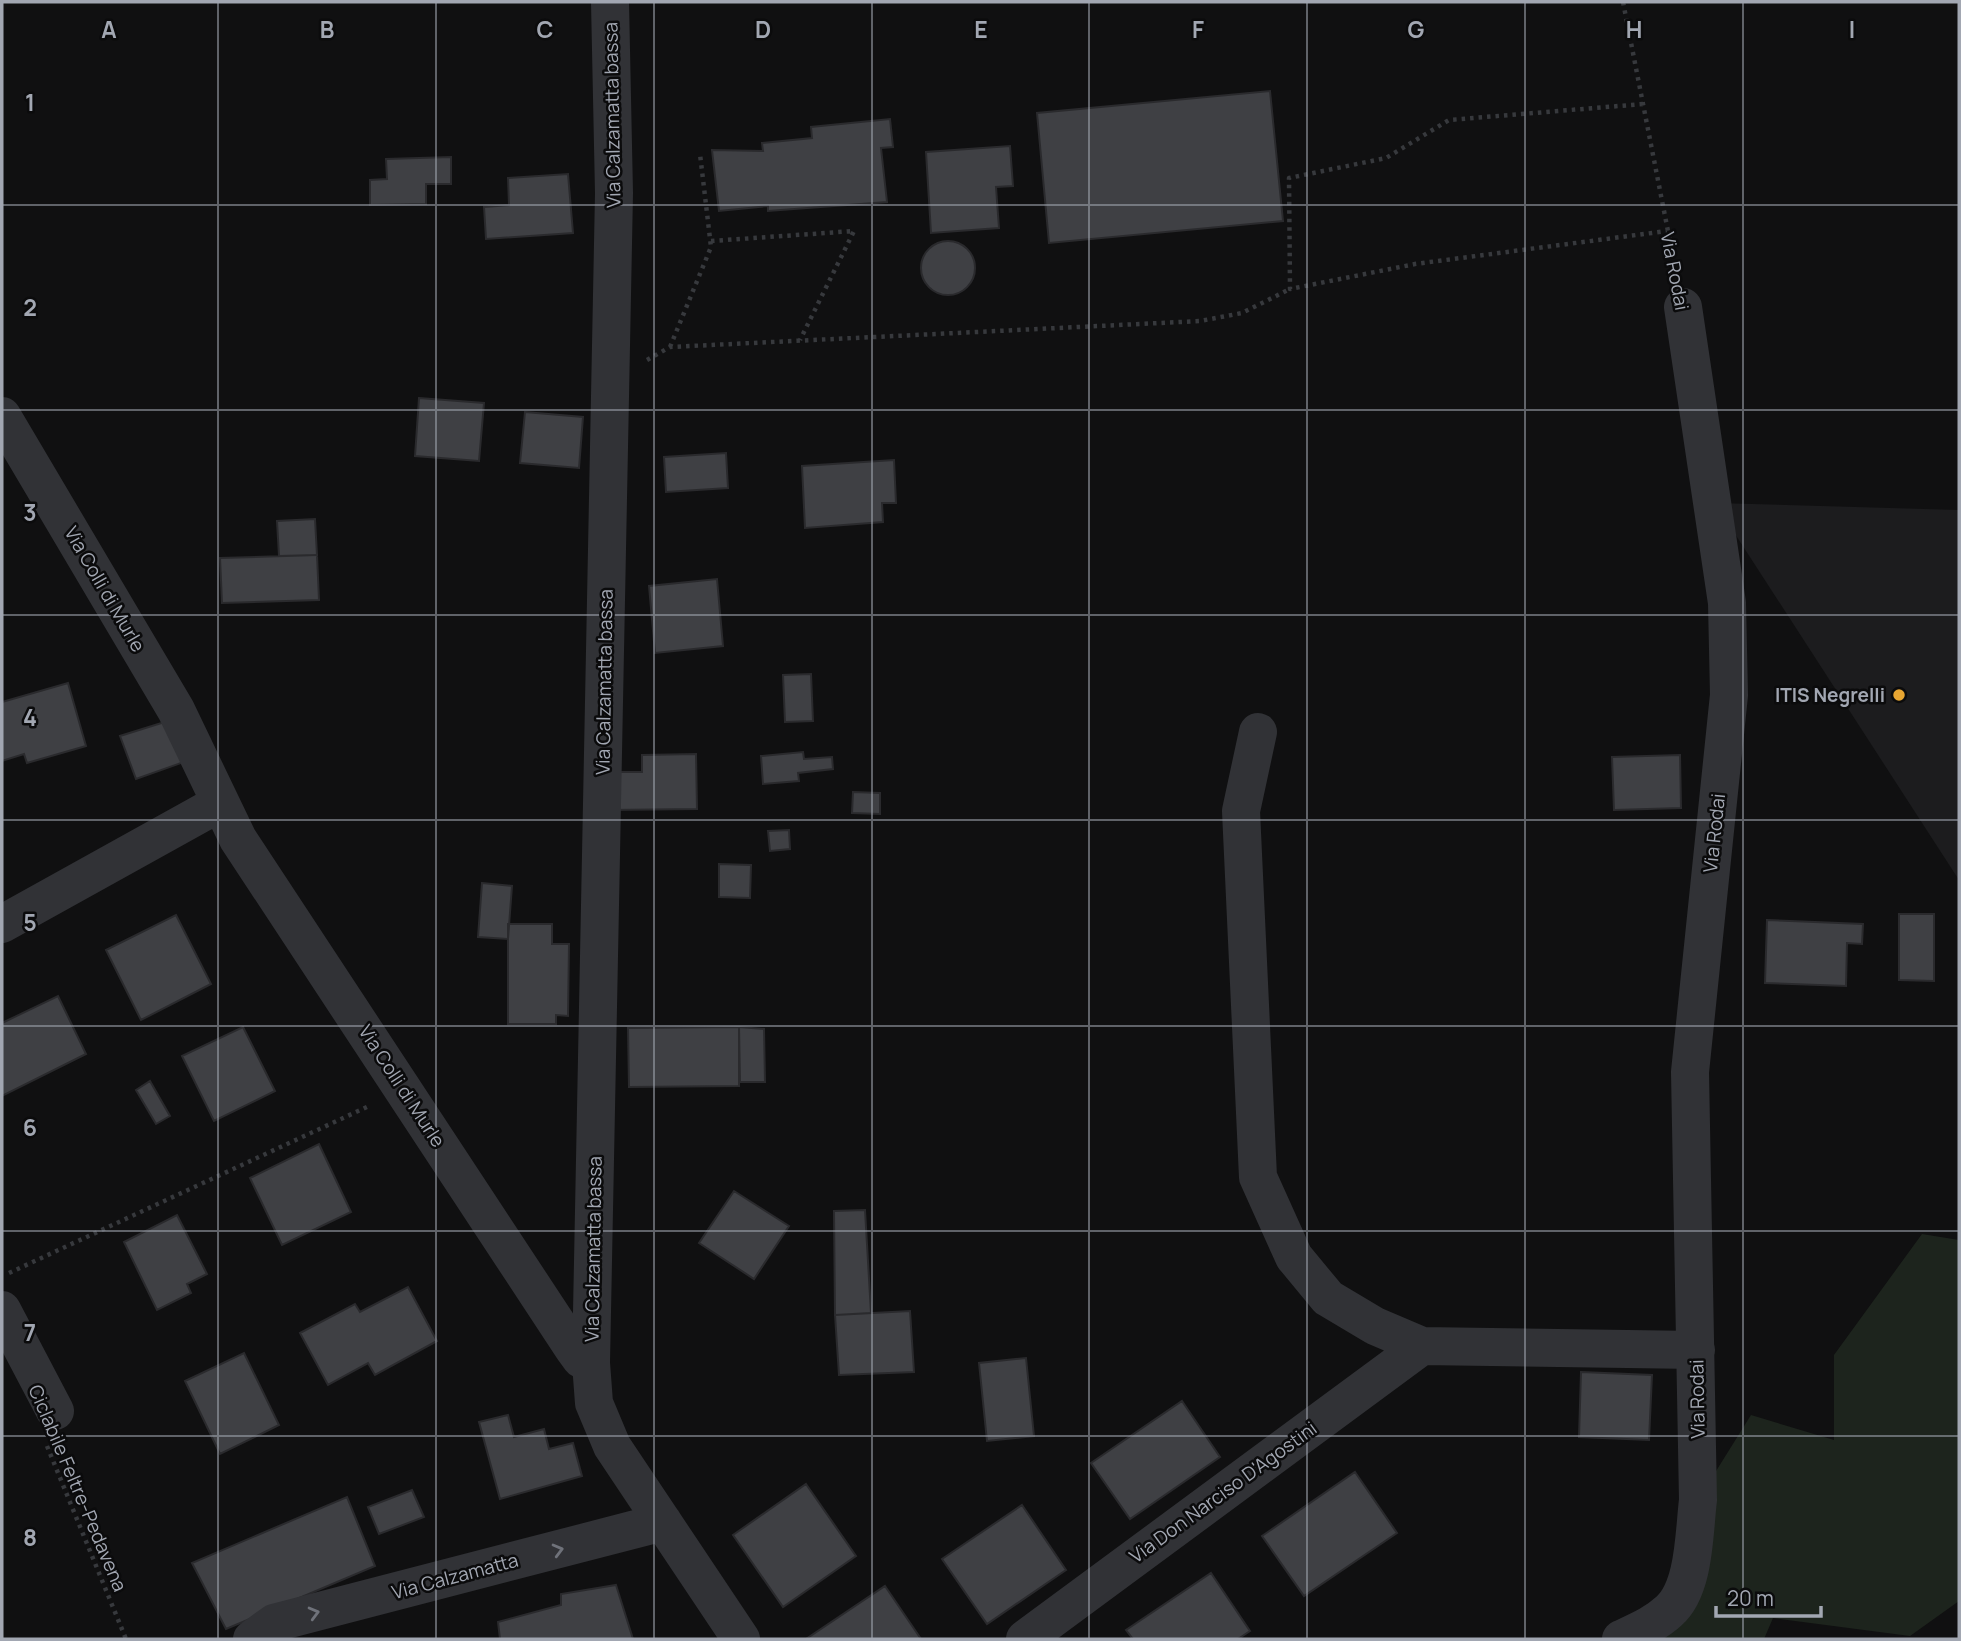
<svg xmlns="http://www.w3.org/2000/svg" width="1961" height="1641" font-family="Manrope,sans-serif">
	<style>
		.built { fill: #1c1c1e }
		.green { fill: #1d241d }
		.building { fill: #3f4044; stroke: #2a2a2d; stroke-width: 2 }
		.lines { fill: none; stroke-linecap: round; stroke-linejoin: round }
		.path { stroke: #37393d; stroke-width: 4.5; stroke-dasharray: 3.5 5; stroke-linecap: butt }
		.minor { stroke: #313236; stroke-width: 38 }
		.oneway { stroke: #6f727a }
		.grid { fill: none; stroke: #a2a7b2; stroke-width: 2; stroke-opacity: 0.55 }
		.poi-dot { fill: #e8a632; stroke: #0b0b0c; stroke-width: 2.5 }
		.labels { text-anchor: middle; stroke-width: 5; stroke-linejoin: round; paint-order: stroke }
		.street-label { font-size: 19px; fill: #a2a7b2; stroke: #0b0b0c }
		.poi-label { font-size: 19px; font-weight: bold; fill: #a2a7b2; stroke: #0b0b0c; text-anchor: end }
		.grid-label { font-size: 23px; text-anchor: middle; font-weight: bold; fill: #a2a7b2; stroke: #0b0b0c; stroke-width: 5; stroke-linejoin: round; paint-order: stroke }
	</style>
	<rect width="100%" height="100%" fill="#101011"/>
	<path class="built" d="M1715 503 1959 510V880Z"/>
	<path class="green" d="M1922 1234 1959 1240V1601L1910 1636 1773 1618 1764 1639H1664L1698 1500 1751 1415 1834 1440V1355Z"/>
	<path class="building" d="M1270 91 1283 221 1049 243 1037 113Z
		M890 119 893 147 881 148 887 202 768 211V206L719 211 712 150 763 151 762 143 812 138 811 127Z
		M1010 146 1013 186 996 187 999 228 931 233 926 152Z
		M451 157V184H426V204L370 205V180L387 179 386 159Z
		M568 174 573 233 486 239 484 207 509 205 508 178Z
		M921 268a27 27 0 1 1 54 0a27 27 0 1 1-54 0Z
		M419 398 484 403 479 461 415 456Z
		M525 412 583 417 579 468 520 463Z
		M726 453 728 488 666 492 664 457Z
		M894 460 896 503H882L883 522 805 528 802 466Z
		M315 519 317 555 279 556 277 521Z
		M317 555 319 600 222 603 220 558Z
		M717 579 723 646 655 653 649 586Z
		M811 674 813 721 785 722 783 675Z
		M68 683 86 746 27 763 24 754 2 761V702Z
		M171 720 184 762 136 779 120 736Z
		M803 752 804 759 832 757 833 769 798 773 799 781 763 784 761 756Z
		M696 754 697 809 609 810V772H642V755Z
		M1680 755 1681 808 1614 810 1612 757Z
		M853 792 880 793V814L852 813Z
		M789 830 790 849 770 851 768 831Z
		M719 864 751 865 750 898 719 897Z
		M482 883 512 886 508 939 478 937Z
		M1899 914H1934V981L1899 980Z
		M176 915 211 984 141 1020 106 950Z
		M1767 920 1863 924 1862 944 1847 943 1846 986 1765 983Z
		M508 924H552V944H569L568 1016 556 1015V1024H508Z
		M58 996 86 1054 2 1096V1023Z
		M243 1027 275 1091 214 1121 182 1056Z
		M739 1027 764 1029 765 1082H740Z
		M739 1027V1086L629 1087 628 1028Z
		M150 1081 170 1116 156 1124 136 1090Z
		M319 1144 351 1212 282 1245 250 1178Z
		M734 1191 789 1226 754 1279 699 1243Z
		M865 1210 871 1313 835 1315 834 1211Z
		M177 1215 207 1274 187 1284 191 1293 157 1310 124 1242Z
		M408 1287 437 1341 375 1375 368 1363 328 1385 300 1333 355 1304 360 1312Z
		M910 1311 914 1372 839 1375 835 1315Z
		M244 1353 279 1425 220 1454 185 1381Z
		M1026 1358 1034 1436 987 1441 979 1363Z
		M1581 1372 1652 1375 1649 1440 1579 1437Z
		M1182 1401 1220 1457 1130 1519 1091 1463Z
		M508 1415 514 1437 544 1429 549 1449 573 1443 582 1476 500 1499 479 1422Z
		M1355 1472 1397 1533 1304 1596 1262 1536Z
		M806 1484 856 1556 783 1607 733 1535Z
		M412 1490 424 1517 379 1534 368 1507Z
		M347 1497 375 1566 226 1629 192 1563Z
		M1022 1505 1066 1570 987 1624 942 1559Z
		M1211 1573 1250 1631 1238 1639H1133L1126 1630Z
		M616 1585 633 1639H497H500L498 1622 561 1605V1594Z
		M885 1586 921 1639H806Z"/>
	<g class="lines">
		<path class="path" d="M1623 2 1676 272
			M1643 104 1449 120 1386 158 1289 178 1290 289 1415 264 1667 231
			M711 241 854 231 800 340
			M670 347 711 247 700 154
			M647 360 670 347 1200 321 1242 313 1290 289
			M9 1273 369 1106
			M47 1446 126 1639"/>
		<path class="minor" d="M610 2 614 193 591 1363 594 1403 612 1446 741 1639
			M2 416 176 710 238 839 573 1348 581 1359 591 1363
			M1258 732 1241 811 1258 1177 1294 1257 1328 1298 1375 1326 1422 1346 1696 1350
			M2 924 220 803
			M2 1310 55 1411
			M252 1639 274 1623 663 1522
			M1025 1639 1422 1346
			M1621 1639C1638 1631 1655 1624 1669 1611 1695 1588 1694 1532 1698 1500L1690 1072 1729 695 1727 603 1683 307"/>
	</g>
	<defs><path id="oneway-chevron" d="M-2-3.5L2.5 0L-2 3.5" fill="none" stroke-width="1.6" stroke-linecap="round" stroke-linejoin="round" transform="scale(1.75)"/></defs>
	<g class="oneway">
		<use href="#oneway-chevron" transform="translate(558 1550) rotate(-15)"/>
		<use href="#oneway-chevron" transform="translate(314 1613) rotate(-15)"/>
	</g>
	<path class="grid" d="M218 2V1639M436 2V1639M654 2V1639M872 2V1639M1089 2V1639M1307 2V1639M1525 2V1639M1743 2V1639M2 205H1959M2 410H1959M2 615H1959M2 820H1959M2 1026H1959M2 1231H1959M2 1436H1959"/>
	<circle class="poi-dot" cx="1899" cy="695" r="7"/>
	<g class="labels">
		<g class="street-label">
			<text transform="translate(612 115) rotate(-91)" y="7">Via Calzamatta bassa</text>
			<text transform="translate(1675 271) rotate(79)" y="7">Via Rodai</text>
			<text transform="translate(105 589) rotate(60)" y="7">Via Colli di Murle</text>
			<text transform="translate(604 682) rotate(-89)" y="7">Via Calzamatta bassa</text>
			<text transform="translate(1714 833) rotate(-84)" y="7">Via Rodai</text>
			<text transform="translate(402 1086) rotate(57)" y="7">Via Colli di Murle</text>
			<text transform="translate(593 1249) rotate(-89)" y="7">Via Calzamatta bassa</text>
			<text transform="translate(1697 1399) rotate(-91)" y="7">Via Rodai</text>
			<text transform="translate(78 1488) rotate(67)" y="7">Ciclabile Feltre-Pedavena</text>
			<text transform="translate(1223 1492) rotate(-36)" y="7">Via Don Narciso D'Agostini</text>
			<text transform="translate(455 1576) rotate(-15)" y="7">Via Calzamatta</text>
		</g>
		<g class="poi-label">
			<text x="1885" y="702">ITIS Negrelli</text>
		</g>
	</g>
	<g class="grid-label">
		<text x="109" y="38">A</text>
		<text x="327" y="38">B</text>
		<text x="545" y="38">C</text>
		<text x="763" y="38">D</text>
		<text x="981" y="38">E</text>
		<text x="1198" y="38">F</text>
		<text x="1416" y="38">G</text>
		<text x="1634" y="38">H</text>
		<text x="1852" y="38">I</text>
		<text x="30" y="111">1</text>
		<text x="30" y="316">2</text>
		<text x="30" y="521">3</text>
		<text x="30" y="726">4</text>
		<text x="30" y="931">5</text>
		<text x="30" y="1136">6</text>
		<text x="30" y="1341">7</text>
		<text x="30" y="1546">8</text>
	</g>
	<rect width="1961" height="1641" fill="none" stroke="#a2a7b2" stroke-width="7"/>
	<path d="M1716 1606v10h105v-10" fill="none" stroke="#a2a7b2" stroke-width="3.5"/>
	<text x="1727" y="1606" font-size="21" fill="#a2a7b2" stroke="#0b0b0c" stroke-width="5" paint-order="stroke">20 m</text>
</svg>
